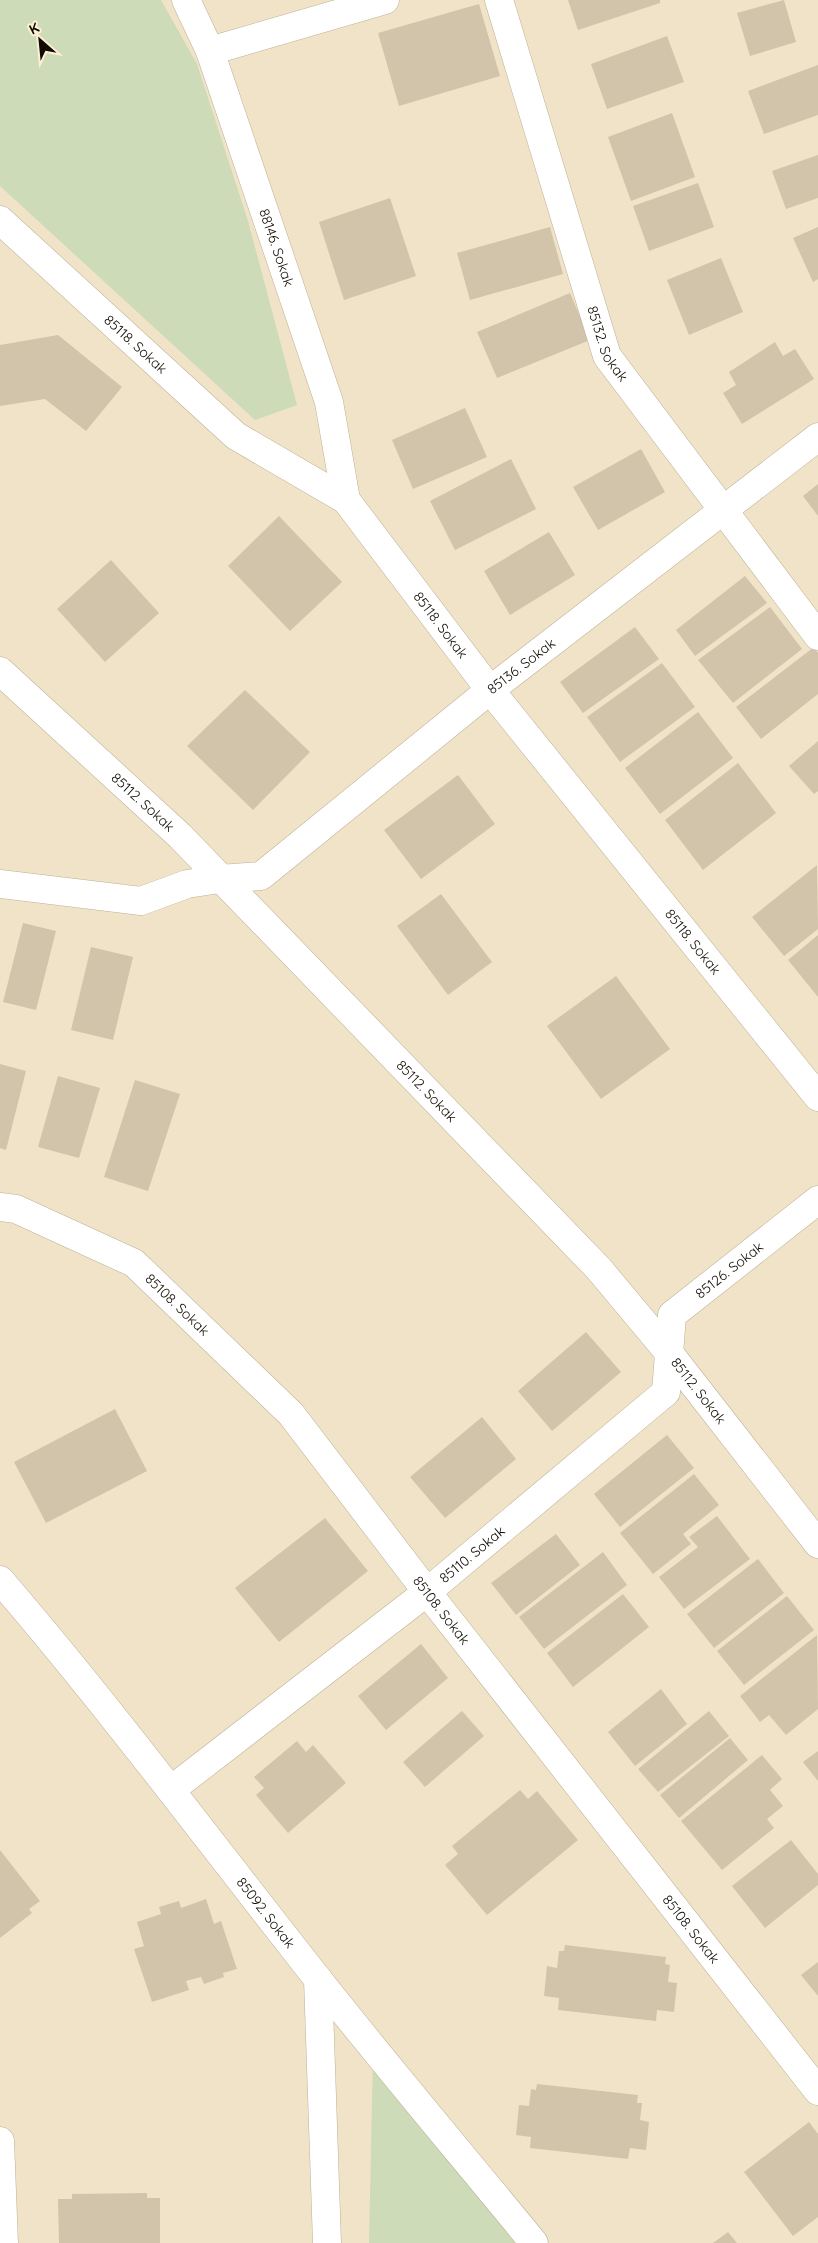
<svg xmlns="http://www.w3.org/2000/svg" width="818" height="2243" font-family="Quicksand,sans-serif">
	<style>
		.green { fill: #cddbb8 }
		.building { fill: #d1c4aa }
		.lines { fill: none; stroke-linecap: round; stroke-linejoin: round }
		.minor-casing { stroke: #bdb096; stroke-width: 29 }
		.minor { stroke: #fff; stroke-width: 28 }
		.labels { text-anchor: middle; stroke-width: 4.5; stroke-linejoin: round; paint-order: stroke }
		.street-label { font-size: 14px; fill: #100c04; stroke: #fdf0d4 }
	</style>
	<rect width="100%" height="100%" fill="#f0e3c7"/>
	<path class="green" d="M0 0H161L197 64 248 221 297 405 255 420 0 186Z
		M373 2057 517 2243H369Z"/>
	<path class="building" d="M568 0H660V3L578 30Z
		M784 0 796 42 750 56 737 13Z
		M479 4 500 76 399 106 378 33Z
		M667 36 684 82 607 109 591 64Z
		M818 65V115L764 134 748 91Z
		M672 113 695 177 631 201 608 137Z
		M818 155V198L786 209 772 171Z
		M698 183 714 227 649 251 633 206Z
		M390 198 416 276 344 300 319 222Z
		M550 227 563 274 470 300 457 253Z
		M818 227V279L813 282 793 238Z
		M721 258 743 312 689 335 667 280Z
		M570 293 590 340 497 378 477 332Z
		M58 335 122 387 86 431 45 399 0 406V345Z
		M775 342 783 356 795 349 814 379 742 424 723 393 736 385 729 372Z
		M465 408 487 457 413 489 392 440Z
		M641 449 665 492 598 530 573 487Z
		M511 459 536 509 455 550 430 501Z
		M818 484V516L803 496Z
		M279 516 342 582 290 631 228 566Z
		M549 532 575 575 510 615 484 571Z
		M111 560 159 613 105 662 57 609Z
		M745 576 767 603 695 656 676 630Z
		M770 607 802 649 733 703 698 660Z
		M635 627 659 659 583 713 560 682Z
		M814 647 818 653V694L761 739 736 707Z
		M662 663 695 707 620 762 587 717Z
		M245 690 310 752 253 810 187 746Z
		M698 712 733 758 660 814 625 768Z
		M818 741V791L814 794 789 766Z
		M738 763 776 813 703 870 665 820Z
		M458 775 495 824 421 879 384 830Z
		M817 865 818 929 784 956 752 917Z
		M441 894 492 962 448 995 397 926Z
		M23 923 56 931 36 1010 3 1002Z
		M818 935V997L788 960Z
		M91 947 133 957 113 1040 71 1030Z
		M616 976 670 1049 601 1099 547 1026Z
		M0 1064 26 1071 6 1150 0 1148Z
		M58 1076 100 1088 79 1158 38 1147Z
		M135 1080 180 1094 148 1191 104 1177Z
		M586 1332 621 1372 552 1431 518 1391Z
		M115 1409 147 1471 46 1523 14 1462Z
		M482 1417 516 1459 445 1518 410 1477Z
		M667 1435 694 1468 620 1527 594 1494Z
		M694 1474 719 1505 683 1534 691 1544 653 1574 620 1533Z
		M717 1516 750 1559 684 1609 659 1577 698 1547 689 1537Z
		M325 1518 368 1571 279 1642 235 1588Z
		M556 1534 580 1565 516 1615 491 1583Z
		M603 1552 627 1585 544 1649 519 1617Z
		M758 1559 784 1593 714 1648 687 1614Z
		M623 1594 649 1627 573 1687 547 1653Z
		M787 1596 814 1630 744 1685 717 1651Z
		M817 1635 818 1709 786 1735 769 1715 760 1722 740 1696Z
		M421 1644 448 1678 386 1730 358 1696Z
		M661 1689 687 1724 635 1766 608 1732Z
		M462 1711 484 1736 425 1787 403 1762Z
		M709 1711 729 1736 658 1792 638 1769Z
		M730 1738 748 1760 679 1818 660 1795Z
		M297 1741 306 1752 313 1745 346 1783 288 1833 256 1795 264 1788 254 1777Z
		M818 1751V1781L803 1762Z
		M762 1755 782 1779 770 1790 783 1806 767 1819 774 1828 722 1870 681 1821Z
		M520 1790 528 1799 537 1791 578 1840 487 1915 445 1865 458 1854 452 1846Z
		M791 1840 818 1874V1885L765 1928 732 1886Z
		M0 1850 40 1901 29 1909 32 1913 0 1938Z
		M206 1899 214 1924 221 1921 237 1969 223 1973 224 1977 204 1984 201 1977 186 1981 189 1990 152 2002 134 1949 144 1946 137 1922 161 1914 159 1907 179 1901 181 1908Z
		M565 1945 666 1957 665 1964 670 1965 668 1982 677 1983 674 2012 657 2010 656 2021 558 2010 559 1998 544 1996 547 1966 557 1968 559 1951H564Z
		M818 1962V1996L801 1975Z
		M537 2084 638 2095 637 2103H642L640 2120 649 2122 646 2150 630 2148 628 2159 530 2148 531 2137 516 2135 519 2105 529 2106 531 2089 536 2090Z
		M809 2122 818 2134V2217L793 2236 744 2172Z
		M147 2193V2198H160V2243H59L58 2199H72V2194Z
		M728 2232 737 2243H713Z"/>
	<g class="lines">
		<g class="minor-casing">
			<g id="minor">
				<path id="s1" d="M186 0 210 51 329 402 346 500"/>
				<path id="s2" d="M499 0 607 356 818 636"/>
				<path d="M210 51 385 0"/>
				<path id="s3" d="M0 220 236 436 346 500 490 690 818 1097"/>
				<path id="s4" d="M0 671 180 836 599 1269 670 1354 818 1544"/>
				<path id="s5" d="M0 884 141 901 187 884 220 879 261 876 490 690 818 437"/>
				<path id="s6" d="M0 1207 16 1209 134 1263 291 1414 427 1592 818 2091"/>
				<path id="s7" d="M0 1580C111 1709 212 1845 317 1978 388 2068 462 2155 534 2243"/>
				<path id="s8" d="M172 1789 427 1592 666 1392 672 1315 818 1200"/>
				<path d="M318 1979 327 2243"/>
				<path d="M0 2141 4 2243"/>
			</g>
		</g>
		<use href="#minor" class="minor"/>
	</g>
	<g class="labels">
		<g class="street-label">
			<text dy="5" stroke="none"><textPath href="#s1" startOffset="264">88146. Sokak</textPath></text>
			<text dy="5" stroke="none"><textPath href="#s2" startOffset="361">85132. Sokak</textPath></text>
			<text dy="5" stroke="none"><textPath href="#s3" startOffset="184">85118. Sokak</textPath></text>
			<text dy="5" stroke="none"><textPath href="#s3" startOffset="604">85118. Sokak</textPath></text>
			<text dy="5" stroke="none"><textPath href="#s5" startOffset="600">85136. Sokak</textPath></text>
			<text dy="5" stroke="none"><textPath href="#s4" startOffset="194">85112. Sokak</textPath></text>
			<text dy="5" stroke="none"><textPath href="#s3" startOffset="1009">85118. Sokak</textPath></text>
			<text dy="5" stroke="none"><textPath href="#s4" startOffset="599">85112. Sokak</textPath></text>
			<text dy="5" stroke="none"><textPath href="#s8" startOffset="784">85126. Sokak</textPath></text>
			<text dy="5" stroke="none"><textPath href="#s6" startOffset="206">85108. Sokak</textPath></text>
			<text dy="5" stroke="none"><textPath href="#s4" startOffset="1004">85112. Sokak</textPath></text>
			<text dy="5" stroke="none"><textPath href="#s8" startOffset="381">85110. Sokak</textPath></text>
			<text dy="5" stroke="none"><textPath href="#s6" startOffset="611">85108. Sokak</textPath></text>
			<text dy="5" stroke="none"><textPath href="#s7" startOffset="426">85092. Sokak</textPath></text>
			<text dy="5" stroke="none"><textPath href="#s6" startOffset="1016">85108. Sokak</textPath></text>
		</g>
	</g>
	<g transform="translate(40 40) rotate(333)" stroke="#fdf0d4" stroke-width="4" paint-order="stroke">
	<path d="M0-4L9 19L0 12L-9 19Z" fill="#100c04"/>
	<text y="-8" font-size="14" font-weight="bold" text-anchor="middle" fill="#100c04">K</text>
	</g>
</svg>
